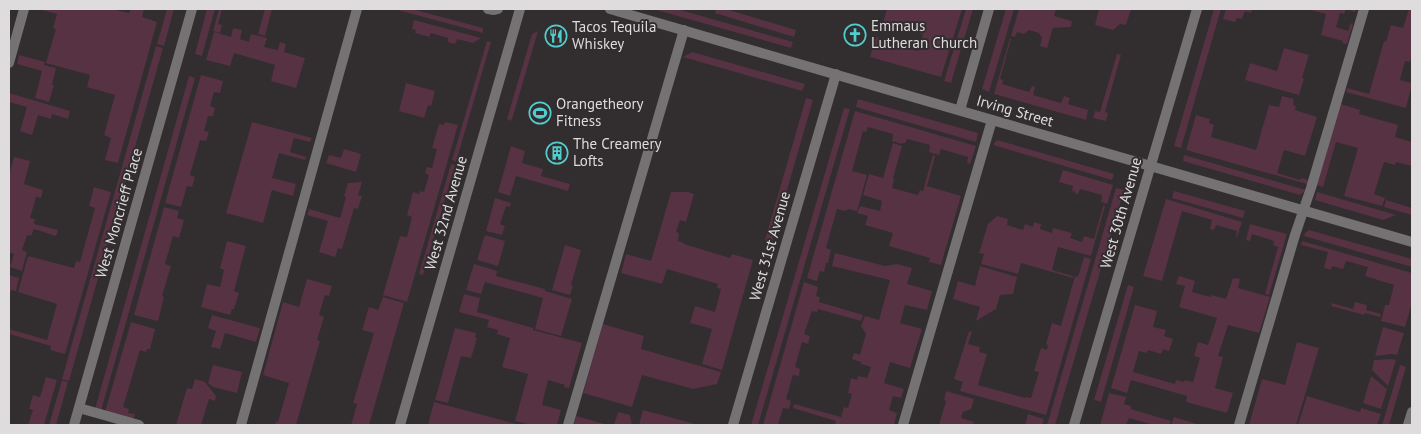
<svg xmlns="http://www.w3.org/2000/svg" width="1421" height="434" font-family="'PT Sans',sans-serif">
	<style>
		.green { fill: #563243 }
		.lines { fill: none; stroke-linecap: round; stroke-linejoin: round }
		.service { stroke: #757273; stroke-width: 10 }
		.minor { stroke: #757273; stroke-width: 10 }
		.tertiary { stroke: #757273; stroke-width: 10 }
		.labels { text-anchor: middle; stroke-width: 4; stroke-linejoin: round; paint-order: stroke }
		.poi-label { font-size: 15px; fill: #dfdcdd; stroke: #322d2f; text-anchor: start }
		.street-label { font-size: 15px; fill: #dfdcdd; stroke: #322d2f }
	</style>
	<rect width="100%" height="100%" fill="#322d2f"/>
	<path class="green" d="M38 9H112L129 13 131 9H144L142 17 157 22 118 163 105 160 111 138 104 135 115 95 87 87 90 75 46 63 56 29 53 28 57 14Z
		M167 9H174L164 46 157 44Z
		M207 9H215L202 56 195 54Z
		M219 9H222L218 24 222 25 220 33 213 31Z
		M265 9H272L265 36 258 34Z
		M394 9H412L483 28V33Z
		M653 9H677L793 42 791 48Z
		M716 9H726L796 30 794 37 715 13Z
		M887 9H962L941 77 870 57 876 37 890 41 891 38 905 42 904 47 918 51 923 34 907 30 905 33 882 26Z
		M966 9H973L951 83 944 81Z
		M1006 9H1014L989 92 982 89Z
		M1019 9H1056L1054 16 1072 21 1071 27 1053 28 1047 48 1040 46 1042 38 1039 33 1029 30 1024 34 1017 32 1015 37 1011 36Z
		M1099 9H1131L1126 25 1120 24 1113 30 1095 25Z
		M1214 9H1221L1181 148 1174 146Z
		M1226 9H1252L1251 13 1245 11 1242 19 1237 18 1235 22 1223 19Z
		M1307 9H1356L1355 12 1346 9 1344 14 1340 13 1336 27 1348 31 1351 23 1353 24 1347 44 1342 43 1343 41 1321 35 1326 14Z
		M1409 9H1412V54L1410 62 1405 61 1400 80 1412 83 1406 108 1346 92 1347 88 1369 94 1384 41 1386 42 1391 25 1403 28Z
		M414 20 481 38 473 43 457 39 455 44 448 42V38L431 33 429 37 415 33 416 30 412 29Z
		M233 28 242 30 240 39 249 42 251 34 267 38 264 47 278 50 280 42 286 44 284 52 305 58 296 88 271 81 275 65 234 53 230 66 206 60 214 32 231 37Z
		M538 31 513 116 511 121 507 119 532 34Z
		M1010 38 1011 39 1000 79 1003 80 1002 84 1029 92 1032 86 1035 87 1033 95 1061 103 1064 96 1070 98 1068 104 1088 110 1086 120 994 94Z
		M487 41 491 42 456 162 452 160Z
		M156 46 163 48 69 381 62 379Z
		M1284 48 1309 55 1302 78 1304 79 1299 95 1245 80 1250 63 1277 71Z
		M692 52 805 84 802 91 683 57Z
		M1117 54 1121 55 1105 112 1108 113 1106 121 1093 118 1095 111 1100 112Z
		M19 55 45 62 44 65 56 68 52 85H54L49 102 35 98 42 71 17 64Z
		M201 75 223 81 220 93 214 92 210 106 215 108 213 116H208L204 131 209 132 206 141 200 140 190 175 195 177 192 187 187 186 181 207 165 203Z
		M189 76 195 78 101 411 95 409Z
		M406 83 435 91 431 106 428 105 424 118 399 111Z
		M9 93 70 111 68 119 52 114 51 119 38 115 32 135 20 131 27 107 9 102Z
		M1282 96 1294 99 1293 105 1296 106 1295 110 1317 117 1305 156 1284 150 1277 173 1300 180 1301 178 1308 180 1307 184 1186 150 1196 115 1210 119 1209 123 1214 125 1211 137 1256 150 1269 105 1279 107Z
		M806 98 813 100 772 242 765 240Z
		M858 99 978 133 976 142 856 107Z
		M1341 104 1360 110 1359 114 1398 125 1395 137 1412 142V166L1396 162 1395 165 1384 162 1374 194 1385 198 1382 206 1344 196 1358 148 1336 142 1323 187 1317 185Z
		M844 108 850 109 758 425H751Z
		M855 111 976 146 970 164 967 163 968 157 941 149 939 155 929 152 930 145 907 139 905 143H902V144L892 141 893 134 868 127 866 132 863 131 852 171 867 175 857 211 848 209 846 211 837 209 826 248 831 250 828 263H826L824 272 820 271 817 281 807 278Z
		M252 122 312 138 310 142 294 138 290 152 306 157 305 160 279 153 272 178 296 184 293 196 272 190 263 223 226 213Z
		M445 122 458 125 407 302 383 295 400 236 407 237 412 217 407 215 413 192 419 194 420 191 424 192 429 175 425 173 427 167 432 168 437 149 432 148 439 124 444 125Z
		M997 140 1114 174 1112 180 993 145Z
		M893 143 902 146 893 178 894 179 892 188 918 195 920 190 923 191 933 155 935 156 927 186 961 196 941 265 929 262 930 258 889 246 893 233 865 225 868 216 857 213 860 206 880 211 882 201 863 195 869 174 883 178Z
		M511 146 525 151 522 163 543 169 541 176 570 184 568 191 516 176 510 196 498 192Z
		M344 149 361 154 356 172 326 163 329 155 341 158Z
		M1184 155 1306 190 1300 195 1183 161Z
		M14 157 30 161 24 184 43 190 41 198 36 197 30 218 35 219 34 224 58 230 56 236 34 229 31 236 27 235 22 250 27 252 22 271 10 267 14 254 9 252V175Z
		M451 164 455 165 423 275 419 274Z
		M1063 170 1113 185 1107 204 1101 202 1102 195 1080 189 1078 194H1075L1076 192 1072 191 1073 186 1059 182Z
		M362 182 358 195 362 196 358 209 354 208 342 249 338 248 335 257 319 252 328 221 307 215 309 209 340 218 346 197 344 196 348 183Z
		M94 187 111 192 65 354 50 350 51 346 9 334V329L47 340 57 304 18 292 28 256 74 268 76 261 80 262 95 208 89 206Z
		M1116 188 1124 190 1055 425H1047Z
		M1174 191 1245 211 1243 218 1172 198Z
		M671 192H688L694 194 686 222 680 220 676 232 679 233 678 241 684 243V244L730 258 732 254 753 260 722 370 702 364 712 329 690 323 695 306 715 312 721 289 717 288 718 284 667 269 662 284 621 273 626 254 651 261Z
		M1317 192 1396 215 1383 220 1315 200Z
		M495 198 511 203 510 207 506 206 500 224 505 226 502 235 486 231Z
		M1166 199 1242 222 1237 237 1236 236 1237 231 1216 225 1214 230 1210 229 1212 220 1182 211 1162 281 1143 276Z
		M1386 200 1412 208V215L1384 207Z
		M1103 206H1105L1091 256 1058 247 1052 270 1073 276V278L1021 263 1018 274 981 264 984 254 979 253 988 224 997 216 1008 219 1007 225 1023 230 1025 224 1033 227 1034 222 1041 224 1040 229 1052 233 1053 228 1072 233 1070 238 1082 242 1084 236 1094 239Z
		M164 207 179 211 177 218 184 220 179 238 173 236 165 264 171 266 162 296 164 297 158 321 134 315Z
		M1250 224 1287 234 1269 295 1265 294 1278 247 1273 245 1274 241 1252 234 1250 241 1246 240Z
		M1309 230 1412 259V267L1304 236 1305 233Z
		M485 235 505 241 498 266 477 260Z
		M227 241 246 246 234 291 239 293 234 309H232L230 315 201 307 207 284 220 287 224 270 220 268Z
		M1302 241 1412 273V303L1405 327 1381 321 1385 305H1389L1394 285 1365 276 1368 267 1346 261 1343 269 1332 266 1331 270 1324 268 1328 252 1301 245Z
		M565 245 581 250 571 285 573 286 570 295 552 290Z
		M835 253 885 266 897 264 912 268 907 284 932 291 927 310 905 305 900 323 922 329 910 368 890 362 884 383 904 389 901 398 893 396 889 410 897 413 894 425 866 424 865 425H841L835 424 836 421 793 408 794 404 841 417 844 407 848 408 852 394 848 393 851 378 857 380 858 376 867 378 871 367 861 364V362L852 359 854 353 860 355 866 334 861 326 865 316 879 320 890 280 832 266Z
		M1084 257 1091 259 1046 415 960 391 963 382 954 379 969 331 972 332 968 344 980 347 979 352 987 354 978 385 1025 398 1026 397 1031 398 1039 372 1034 371 1041 348 1047 350 1048 345 1046 344 1052 323 1061 326 1075 276 1078 277Z
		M474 264 497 271 496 276 545 289V291L572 299 561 336 535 329 543 298 485 282 481 294 466 290Z
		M980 266 1017 277 1013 294 1000 295 996 309 976 321 980 307 953 299 958 281 975 286Z
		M9 275 19 278 16 291 11 290 9 297Z
		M1179 276 1195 281 1192 292 1211 297 1212 295 1226 299 1233 278 1240 279 1238 288 1270 297 1259 333 1228 325 1218 356 1223 357 1215 388 1233 393 1227 413 1186 402 1187 396 1131 380 1127 393 1111 388 1135 305 1157 311 1153 327 1166 330 1164 336 1173 339 1169 351 1163 349 1161 354 1148 350 1147 353 1139 351 1133 372 1175 384 1176 380 1184 382 1185 380 1193 382 1200 358 1194 356 1198 342 1208 345 1217 318 1179 307 1185 286 1176 284Z
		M307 279 332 286 329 296 325 295 319 315 324 317 317 340 320 341 296 425H275L276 422H278L289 383 263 375 283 302 299 307Z
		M804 282 818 287 816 296 820 297 819 302 863 315 861 321 818 309 817 312 812 311 804 334 810 336 808 344 802 342 795 367 800 369 799 376 793 375 786 399 791 401 789 409 783 408 778 425H763Z
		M1128 285 1134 287 1101 402 1094 400Z
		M464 294 480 298 477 312 533 328V330L582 343 569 388 564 387 565 385 548 380 542 405 561 410 557 425H531L515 421 528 374 502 367 510 338 497 334 498 330 487 327 489 320 459 312Z
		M383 297 404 303 369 425H351L357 404 353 403 374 333 362 330 369 307 378 310Z
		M1355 302 1367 305 1366 310 1381 314 1380 317 1365 313 1364 315 1331 306 1332 303 1353 309Z
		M212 315 260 328 256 342 225 333 220 349 211 347 216 331 208 328Z
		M131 322 155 329 150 349H147L146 352 140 350 123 407 129 409 128 413 135 414 133 420 105 412Z
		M603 324 644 336 641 349 721 372 717 384 693 389 642 375 632 407 583 393Z
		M1383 327 1404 333 1397 355 1392 354 1375 356Z
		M455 328 476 333 475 337 477 338 471 358 461 356 448 403 435 400Z
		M1297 342 1319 348 1296 425H1249L1262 379 1285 385Z
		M1391 359 1396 360 1388 386 1372 370 1374 360Z
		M213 365 242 372 237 393 213 387 208 383Z
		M1400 365 1406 367 1389 425H1382Z
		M1371 376 1387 389 1381 409 1363 403Z
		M46 377 57 380 44 425H28L33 410 29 409 33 395 40 397Z
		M195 379 205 382 216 396 215 401 209 399 201 425H176L187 388 192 389Z
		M62 380 68 382 56 425H49Z
		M946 391 974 399 971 409 963 412 961 418 974 422 973 425H939L946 401 944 400Z
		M1109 393 1126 397 1124 404 1131 406V409L1171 421 1169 425H1154L1129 418 1126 425 1120 424 1119 425H1100Z
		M1307 396 1360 412 1361 408 1381 414 1377 425H1298Z
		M434 402 520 425H428Z
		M643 410 699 425H639Z
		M618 412 630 415 632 425H614Z
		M1028 414 1044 419 1042 425H1025Z
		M576 416 608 425H574Z
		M1174 417 1197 424V425H1171Z"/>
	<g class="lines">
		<path class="service" d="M9 63 24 9
			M79 408 139 425
			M241 425 357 9
			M568 425 684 30
			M903 425 992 120
			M1239 425 1295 235 1311 188 1364 9"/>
		<path class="minor" d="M488 9 494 10 498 9
			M960 110 989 9
			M74 425 192 9
			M733 425 836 74
			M1074 425 1197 9
			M1408 425 1412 412"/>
		<path class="tertiary" d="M610 9 1412 242
			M400 425 520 9"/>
	</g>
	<defs>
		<g id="church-ring" transform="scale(1.125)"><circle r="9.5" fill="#322d2f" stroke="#52cdcd" stroke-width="1.5"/><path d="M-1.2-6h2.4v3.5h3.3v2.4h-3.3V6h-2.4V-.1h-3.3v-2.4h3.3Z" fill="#52cdcd"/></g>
		<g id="restaurant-ring" transform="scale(1.125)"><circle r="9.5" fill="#322d2f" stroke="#52cdcd" stroke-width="1.5"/><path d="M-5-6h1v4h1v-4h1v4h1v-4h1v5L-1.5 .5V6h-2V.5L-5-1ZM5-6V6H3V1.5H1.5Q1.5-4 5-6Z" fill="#52cdcd"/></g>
		<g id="stadium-ring" transform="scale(1.125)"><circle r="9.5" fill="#322d2f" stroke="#52cdcd" stroke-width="1.5"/><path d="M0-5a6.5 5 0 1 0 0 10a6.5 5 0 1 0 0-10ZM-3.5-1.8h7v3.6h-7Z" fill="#52cdcd"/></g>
		<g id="building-ring" transform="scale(1.125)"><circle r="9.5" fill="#322d2f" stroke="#52cdcd" stroke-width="1.5"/><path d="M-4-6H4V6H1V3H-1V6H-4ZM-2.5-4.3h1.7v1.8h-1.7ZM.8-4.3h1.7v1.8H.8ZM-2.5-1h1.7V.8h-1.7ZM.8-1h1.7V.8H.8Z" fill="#52cdcd"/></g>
	</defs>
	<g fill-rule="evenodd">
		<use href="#church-ring" x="855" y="35"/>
		<use href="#restaurant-ring" x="556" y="36"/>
		<use href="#stadium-ring" x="540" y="113"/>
		<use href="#building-ring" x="557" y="153"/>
	</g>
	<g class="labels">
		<g class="poi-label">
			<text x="871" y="31">Emmaus<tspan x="871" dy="17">Lutheran Church</tspan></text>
			<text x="572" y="32">Tacos Tequila<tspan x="572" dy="17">Whiskey</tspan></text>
			<text x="556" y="109">Orangetheory<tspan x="556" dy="17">Fitness</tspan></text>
			<text x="573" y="149">The Creamery<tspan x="573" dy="17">Lofts</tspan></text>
		</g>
		<g class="street-label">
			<text transform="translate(1015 111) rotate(16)" y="5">Irving Street</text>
			<text transform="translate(119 213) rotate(-74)" y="5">West Moncrieff Place</text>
			<text transform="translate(446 213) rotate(-74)" y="5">West 32nd Avenue</text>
			<text transform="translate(1121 213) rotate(-74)" y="5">West 30th Avenue</text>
			<text transform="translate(770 246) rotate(-74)" y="5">West 31st Avenue</text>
		</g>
	</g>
	<rect width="1421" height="434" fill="none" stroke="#dfdcdd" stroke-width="20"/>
</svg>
